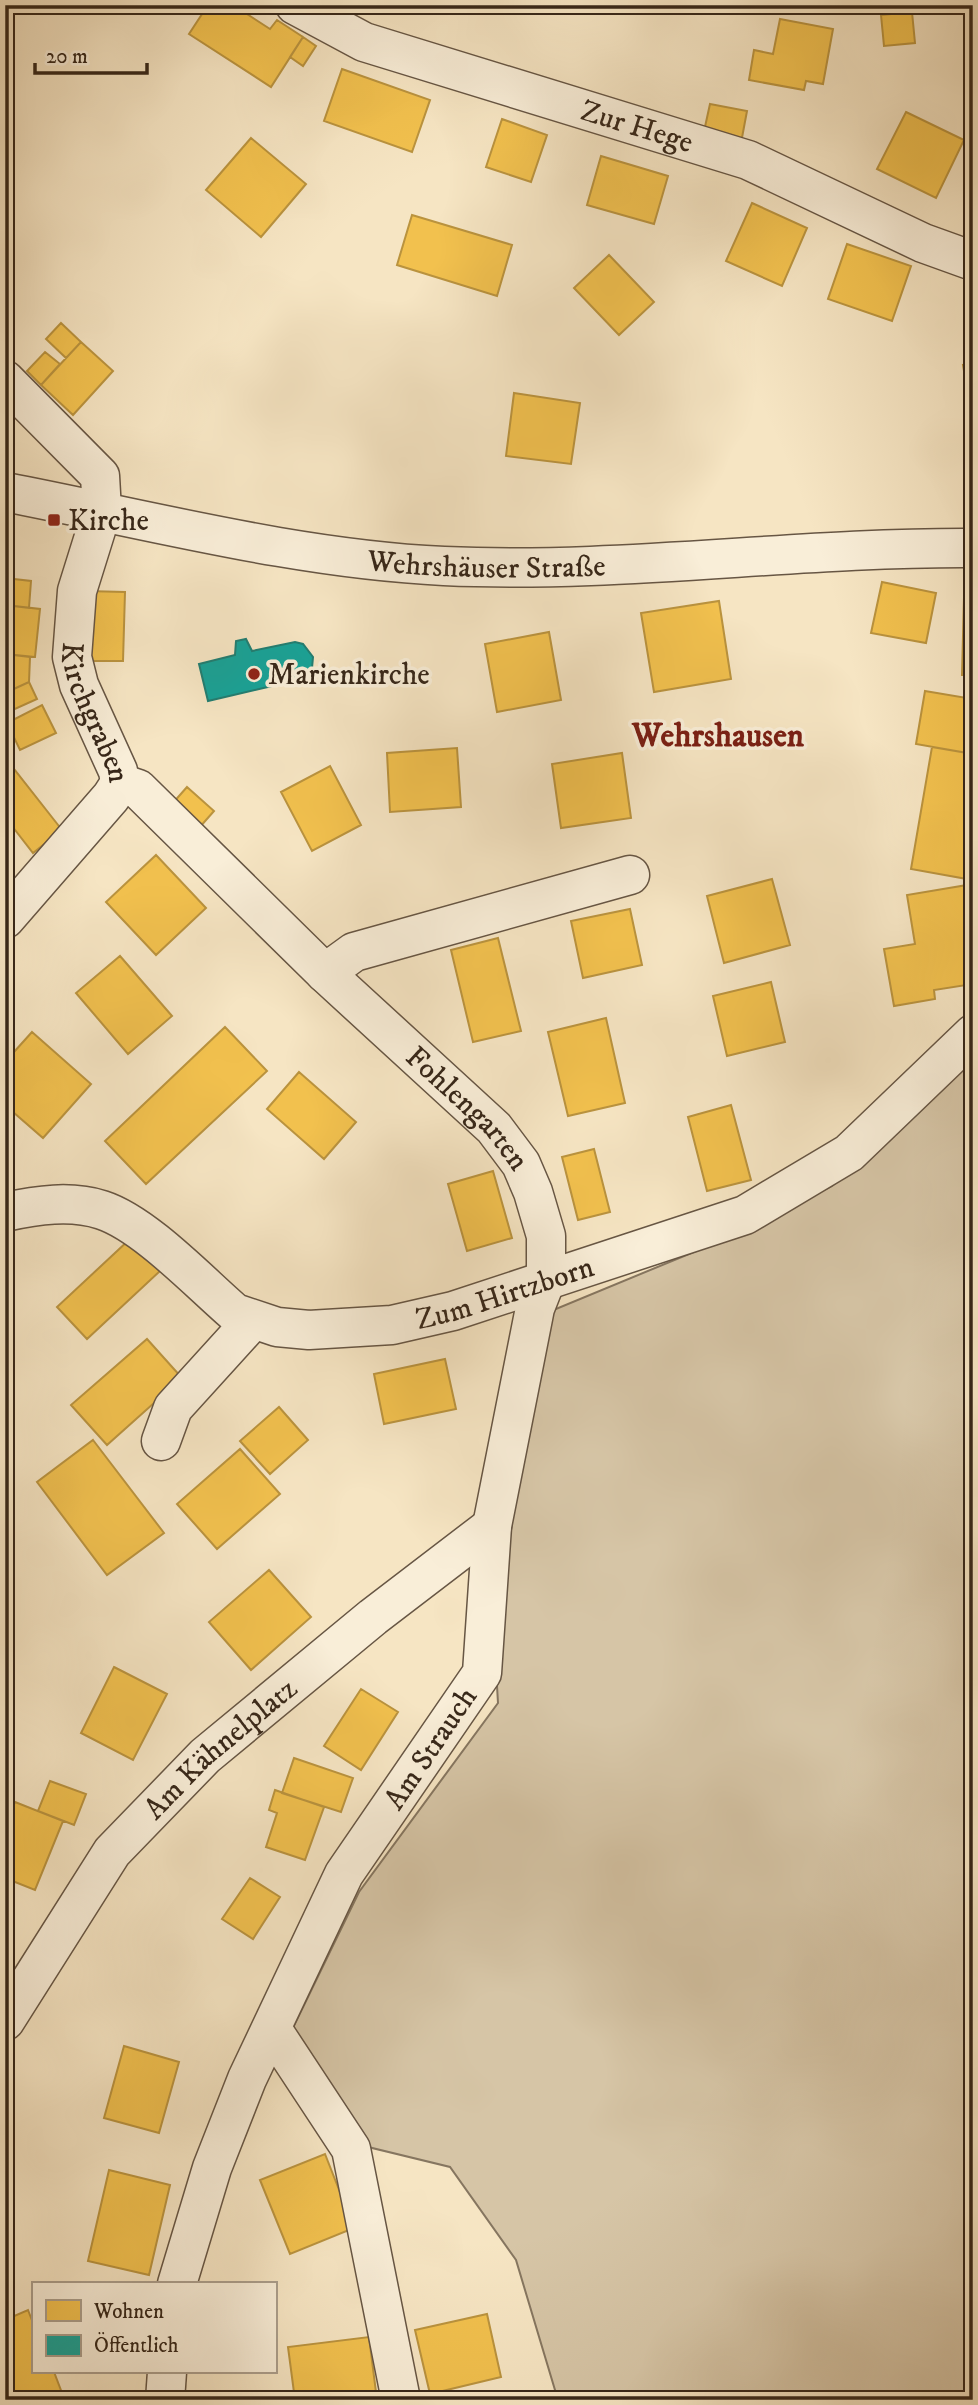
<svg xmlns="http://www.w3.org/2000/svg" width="978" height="2405" font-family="'IM FELL DW Pica',serif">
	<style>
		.green { fill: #d6c5a6; stroke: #867660; stroke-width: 2 }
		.homes { fill: #f2c14e; stroke: #ba933e; stroke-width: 2 }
		.public { fill: #17a398; stroke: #217e72; stroke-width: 2 }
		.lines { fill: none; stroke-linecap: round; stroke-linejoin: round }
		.minor-casing { stroke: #675644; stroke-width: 41 }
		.minor { stroke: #f9eed8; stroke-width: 38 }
		.poi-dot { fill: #8f2418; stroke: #f9eed8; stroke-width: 2.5 }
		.labels { text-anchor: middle; stroke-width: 7; stroke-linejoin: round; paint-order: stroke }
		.street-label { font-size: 30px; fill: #372719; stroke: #f9eed8 }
		.poi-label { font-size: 30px; fill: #372719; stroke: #f9eed8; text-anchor: start }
		.quarter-label { font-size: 33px; font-weight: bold; fill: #7a1f14; stroke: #f9eed8 }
	</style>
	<rect width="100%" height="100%" fill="#f6e5c3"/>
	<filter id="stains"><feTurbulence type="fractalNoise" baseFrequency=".00286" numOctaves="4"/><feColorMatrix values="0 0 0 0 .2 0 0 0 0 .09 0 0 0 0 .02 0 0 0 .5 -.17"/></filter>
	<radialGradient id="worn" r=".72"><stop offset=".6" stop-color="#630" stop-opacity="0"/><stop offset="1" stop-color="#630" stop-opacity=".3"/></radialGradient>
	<path class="green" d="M973 1058V2400H558L516 2260 450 2167 360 2145 290 2034 359 1892 498 1703 489 1547 551 1311 735 1235 832 1186Z"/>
	<path class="homes" d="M208 5H233L270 29 277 20 303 37 271 87 189 34Z
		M912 12 915 43 884 46 881 15Z
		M780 19 833 29 823 84 806 81 804 90 749 80 754 50 773 54Z
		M968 28H973V95Z
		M303 37 316 46 303 66 290 57Z
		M342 69 430 100 412 152 324 121Z
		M710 104 747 111 741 143 703 136Z
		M906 112 964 140 936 198 877 169Z
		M502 119 547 135 531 182 486 167Z
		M251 138 306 184 261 237 206 190Z
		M601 156 668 176 654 224 587 205Z
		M752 203 807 228 782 286 726 261Z
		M412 215 512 245 497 296 397 265Z
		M847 244 911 266 892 321 828 299Z
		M609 255 654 302 619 335 574 288Z
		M61 323 81 342 66 358 46 339Z
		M81 342 113 371 73 415 41 385Z
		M45 352 60 364 41 385 27 371Z
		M973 364V425L963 365Z
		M514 393 580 403 571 464 506 456Z
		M5 578 31 581 29 608 5 605Z
		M882 582 936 593 926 643 871 633Z
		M86 591 125 592 123 661H85Z
		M964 597 973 598V675H962Z
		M719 601 731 679 654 692 641 613Z
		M5 605 40 609 35 657 5 654Z
		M549 632 561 700 497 712 485 644Z
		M5 654 30 657 29 682 5 693Z
		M29 682 37 699 6 713 5 693Z
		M925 691 973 699V754L916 744Z
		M42 705 56 733 20 750 7 723Z
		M932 747 973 754V847L967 879 911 869Z
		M457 748 461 807 390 812 387 753Z
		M622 753 631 818 561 828 552 764Z
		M7 760 62 830 33 853 5 817Z
		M330 766 361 825 312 851 281 792Z
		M187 787 214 811 199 828 172 804Z
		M156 855 206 908 156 955 106 902Z
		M772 879 790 945 724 963 707 896Z
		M973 884V925L965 926 973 984 934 990 935 999 894 1006 884 949 915 944 907 895Z
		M630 909 642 965 583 978 571 921Z
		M498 938 521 1031 473 1042 451 950Z
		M120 956 172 1016 128 1054 76 993Z
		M771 982 785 1042 727 1056 713 996Z
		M606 1018 625 1103 568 1116 548 1032Z
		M225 1027 267 1071 146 1184 105 1141Z
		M32 1032 91 1084 43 1138 5 1105V1062Z
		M299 1072 356 1122 324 1159 267 1109Z
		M731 1105 751 1180 707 1191 688 1117Z
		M594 1149 610 1212 578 1220 562 1157Z
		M493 1171 512 1238 467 1251 448 1184Z
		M130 1239 160 1271 87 1339 57 1307Z
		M147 1339 182 1378 107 1445 71 1405Z
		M445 1359 456 1409 384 1424 374 1374Z
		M279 1407 308 1440 270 1474 240 1441Z
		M93 1440 164 1533 107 1575 37 1482Z
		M240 1449 280 1494 217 1549 177 1504Z
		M269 1570 311 1617 251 1670 209 1622Z
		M114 1667 167 1694 133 1760 81 1733Z
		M361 1689 398 1712 361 1770 324 1746Z
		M294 1758 353 1778 341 1812 282 1793Z
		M50 1781 86 1794 74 1825 38 1811Z
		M275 1790 324 1807 305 1860 266 1847 277 1813 269 1810Z
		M15 1802 63 1821 35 1890 5 1878V1826Z
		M250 1878 280 1897 253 1939 222 1919Z
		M124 2046 179 2062 159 2133 104 2118Z
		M325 2154 354 2228 290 2254 260 2180Z
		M109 2170 170 2185 149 2275 88 2261Z
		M28 2310 33 2323V2372H54L62 2393 45 2400H5V2320Z
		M487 2314 501 2377 430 2394 415 2330Z
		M369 2337 377 2400H295L288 2347Z"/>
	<path class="public" d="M246 639 252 651 295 642 303 644 313 657 312 668 302 679 208 701 199 664 235 655 236 641Z"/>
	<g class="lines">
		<g class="minor-casing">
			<g id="minor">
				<path id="s1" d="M295 5 364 42 748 160 923 243 973 261"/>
				<path id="s2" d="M5 380 100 476 102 511 77 591 72 657 79 685 118 771 120 783 111 797 5 919"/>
				<path id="s3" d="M5 492C150 520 296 559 444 566 620 574 796 547 973 548"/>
				<path id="s4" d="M120 783 138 789 325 973 494 1128 521 1164 533 1192 546 1236V1280L535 1308 492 1526 482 1673 344 1874 247 2079 212 2168 177 2284"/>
				<path d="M325 973 354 952 630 875"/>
				<path id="s5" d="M5 1212C37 1205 71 1200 102 1210 145 1224 200 1283 235 1313L277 1327 309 1330 392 1325 453 1311 745 1215 849 1153 973 1034"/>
				<path d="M161 1441 173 1408 252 1321"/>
				<path id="s6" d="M5 2021 112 1852 205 1756 373 1617 492 1526"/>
				<path d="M272 2029 351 2149 401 2400"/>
				<path d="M165 2400 167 2372"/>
			</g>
		</g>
		<use href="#minor" class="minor"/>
	</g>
	<g class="poi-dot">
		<rect x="47" y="513" width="14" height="14" rx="3.5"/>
		<circle cx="254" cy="674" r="7"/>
	</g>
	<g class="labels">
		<g class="street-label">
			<text dy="10" stroke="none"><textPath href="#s1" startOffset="364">Zur Hege</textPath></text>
			<text dy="10" stroke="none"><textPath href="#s3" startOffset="488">Wehrshäuser Straße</textPath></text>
			<text dy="10" stroke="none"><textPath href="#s2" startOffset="380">Kirchgraben</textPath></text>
			<text dy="10" stroke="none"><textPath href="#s4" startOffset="478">Fohlengarten</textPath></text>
			<text dy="10" stroke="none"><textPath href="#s5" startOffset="544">Zum Hirtzborn</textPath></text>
			<text transform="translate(430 1748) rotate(-56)" y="10">Am Strauch</text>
			<text dy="10" stroke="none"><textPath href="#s6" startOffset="350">Am Kähnelplatz</textPath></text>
		</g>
		<g class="poi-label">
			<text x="68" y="530">Kirche</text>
			<text x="268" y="684">Marienkirche</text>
		</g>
		<g class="quarter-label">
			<text x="718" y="746">Wehrshausen</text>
		</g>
	</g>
	<rect width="978" height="2405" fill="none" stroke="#f6e5c3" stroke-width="28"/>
	<rect x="7" y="7" width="964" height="2391" fill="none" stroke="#372719" stroke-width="3.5"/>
	<rect x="14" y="14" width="950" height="2377" fill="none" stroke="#372719" stroke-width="2"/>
	<rect x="32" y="2282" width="245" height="91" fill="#f9eed8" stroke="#ab9e8c" stroke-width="2"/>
	<rect x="46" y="2300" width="35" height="21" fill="#f2c14e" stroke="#ab9e8c" stroke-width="2"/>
	<text x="94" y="2318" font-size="21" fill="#372719">Wohnen</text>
	<rect x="46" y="2335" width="35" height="21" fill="#17a398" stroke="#ab9e8c" stroke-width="2"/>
	<text x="94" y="2352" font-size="21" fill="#372719">Öffentlich</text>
	<path d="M35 63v10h112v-10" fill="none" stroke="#372719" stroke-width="3.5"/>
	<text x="46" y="63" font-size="21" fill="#372719" stroke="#f9eed8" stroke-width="5" paint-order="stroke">20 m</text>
	<rect width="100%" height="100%" filter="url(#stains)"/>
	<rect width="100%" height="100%" fill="url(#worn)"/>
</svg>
